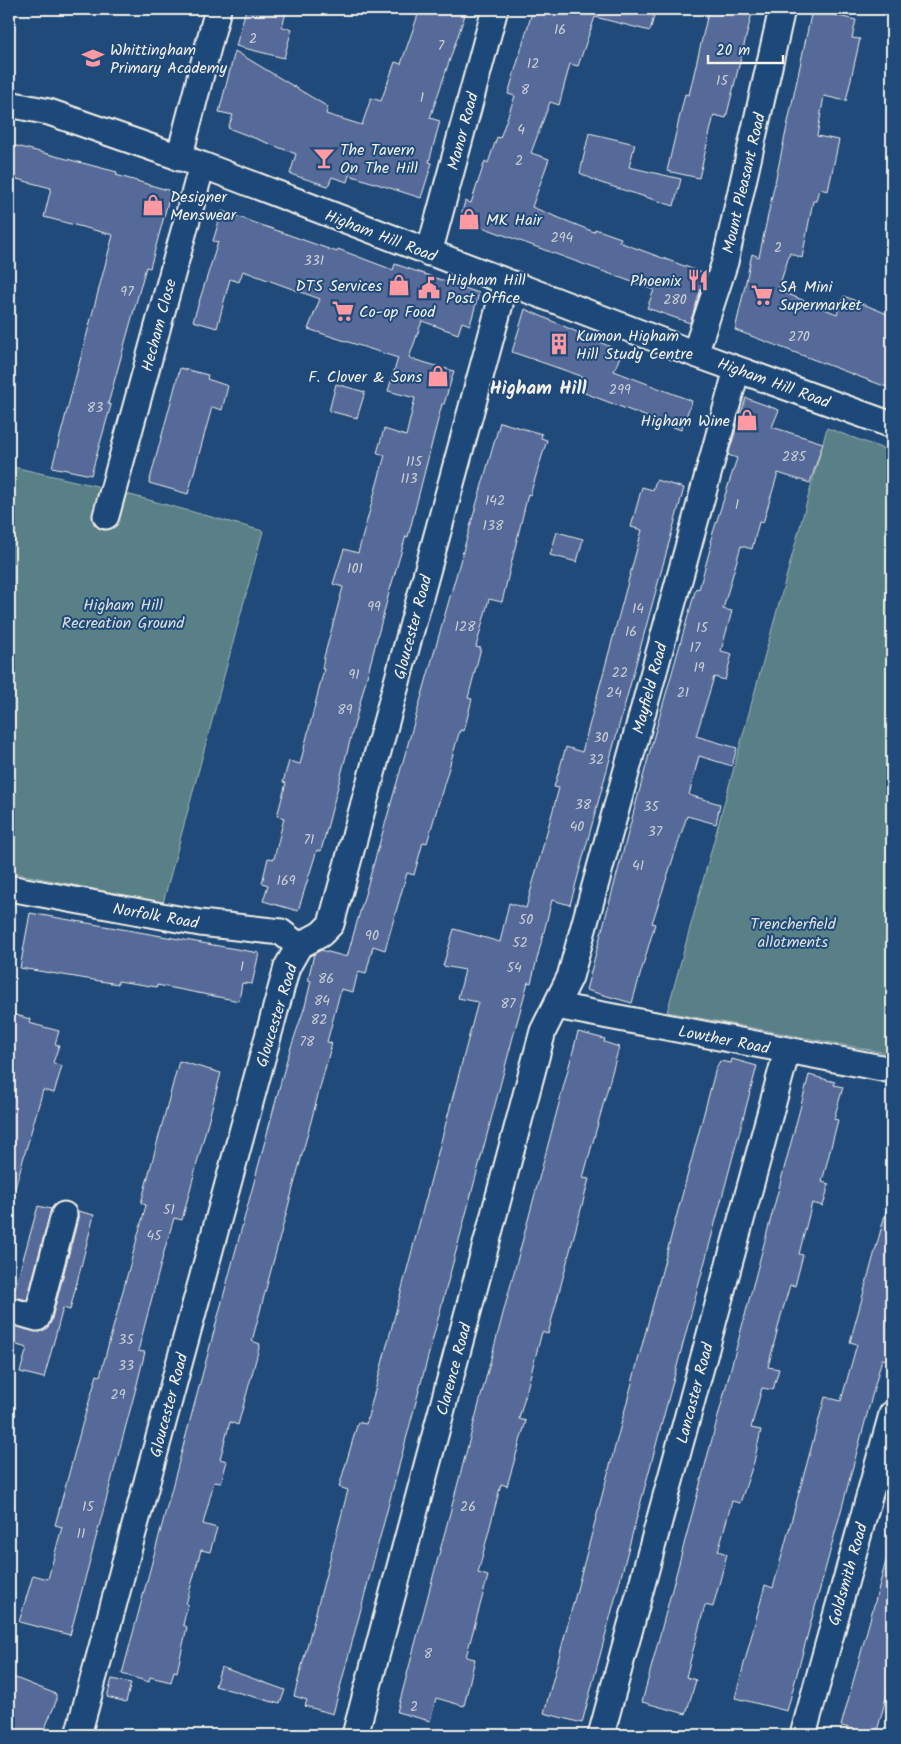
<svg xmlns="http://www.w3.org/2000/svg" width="901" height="1744" font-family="Kalam,sans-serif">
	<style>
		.green { fill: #598086; stroke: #a6b8b7 }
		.building { fill: #566a9a; stroke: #f4f1e8 }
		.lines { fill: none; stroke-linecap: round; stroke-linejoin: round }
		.minor-casing { stroke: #f4f1e8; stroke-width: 29 }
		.minor { stroke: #1f4a7a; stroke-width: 25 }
		.labels { text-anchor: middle; stroke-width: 4; stroke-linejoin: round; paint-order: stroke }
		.number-label { font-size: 14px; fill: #cccfd4 }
		.poi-label { font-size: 16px; fill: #f4f1e8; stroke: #1f4a7a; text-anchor: start }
		.street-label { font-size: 16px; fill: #f4f1e8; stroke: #1f4a7a }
		.park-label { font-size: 16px; fill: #dde0d9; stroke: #1f4a7a }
		.quarter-label { font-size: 19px; font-weight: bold; fill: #f4f1e8; stroke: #1f4a7a }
	</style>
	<rect width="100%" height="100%" fill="#1f4a7a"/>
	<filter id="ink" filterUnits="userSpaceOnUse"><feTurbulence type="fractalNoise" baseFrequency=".02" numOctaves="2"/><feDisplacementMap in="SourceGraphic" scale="10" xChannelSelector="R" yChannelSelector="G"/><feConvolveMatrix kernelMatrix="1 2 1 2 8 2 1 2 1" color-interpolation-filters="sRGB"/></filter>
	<g filter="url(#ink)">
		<path class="green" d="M827 428 892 452V1054L667 1012Z
			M9 466 101 487 263 531 163 903 9 872Z"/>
		<path class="building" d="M246 9H287L282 27 292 29 284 58 236 46Z
			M420 9H467L430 118 440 121 429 162 432 163 421 198 349 175 347 182 332 177 328 186 290 174 296 154 228 128 233 115 219 112 235 51 328 107 326 114 362 125 371 98 381 101 395 62 401 64Z
			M533 9H656L650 31 595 17 578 66 570 64 559 105 550 102 531 153 549 159 532 207 594 232 595 229 621 238 619 242 706 274 690 323 647 308 654 290 460 219 465 201 471 203 485 161 488 163 497 137 500 138 515 96 508 94Z
			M709 9H753L726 118 714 115 699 178 667 171 685 94 689 95Z
			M812 10 856 20 852 38 860 39 846 101 824 96 817 136 839 140 828 191 819 189 816 201H813L802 258 790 253 778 290 837 314 844 296 892 316V389L735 330 752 254 759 257Z
			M589 133 635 144 629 167 681 179 674 206 598 182 580 173Z
			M9 144 117 172 116 175 171 191 150 268 146 267 108 404 111 405 91 475 52 467 113 235 44 217 51 188 9 177Z
			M222 211 337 252 338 249 393 270 395 264 479 293 470 325 462 322 458 334 422 321 409 358 454 371 444 404H442L408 537 406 536 389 593 321 851 317 850 298 911 263 901 268 885 262 883 268 858 274 859 284 818 277 816 286 783 283 782 289 761 300 764 324 669H322L324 657 343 587 333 584 344 549 358 553 385 455 377 453 384 429 406 436 415 398 388 391 398 358 308 329 320 299 243 271 239 282 230 279 217 328 193 321 218 242 213 241Z
			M525 309 622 352 614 371 692 401 681 430 577 390 581 376 512 352Z
			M180 368 208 375 207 379 228 386 222 410 212 407 188 494 149 483Z
			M336 384 365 392 357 418 329 411Z
			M746 398 779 410 772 427 823 443 810 483 778 473 763 523 759 522 752 549 741 546 723 609 732 611 721 651 732 654 725 680 714 677 696 736 737 748 732 766 699 756 689 795 720 804 716 824 687 816 652 923 655 924 632 1003 586 990 654 736 696 588 699 589 712 542H710L737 458 728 455Z
			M500 422 542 434 541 438 547 440 530 495 528 494 502 602 489 599 476 647 481 648 468 698 472 699 464 731 460 730 427 843 423 842 414 875 407 873 385 950 373 946 366 974 358 972 353 992 341 989 327 1042 332 1043 252 1341 260 1344 254 1367 238 1425 230 1422 220 1459 227 1461 221 1483 214 1482 203 1524 217 1528 210 1552 201 1550 186 1604H188L183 1625 187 1627 177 1672 174 1671 171 1682 150 1677 149 1682 122 1674 287 1059 305 1006 311 981 308 980 314 954 321 950 347 957Z
			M656 480 684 488 570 905 552 900 531 983 528 982 513 1037 333 1714 305 1706 307 1700 294 1696 348 1490 339 1487 358 1422 366 1424 478 1002 458 998 465 970 443 966 454 929 500 942 509 903 526 908 559 788 554 787 566 747 582 752 642 530 631 527 642 487 653 490Z
			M557 532 583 539 577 562 550 555Z
			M30 913 259 953 252 984 242 983 239 1001 157 985V987L118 981V984L20 968Z
			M9 1013 30 1019 29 1023 59 1031 55 1044 59 1045 53 1063 62 1066 54 1093 43 1090 15 1188 9 1187Z
			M578 1032 605 1039 604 1042 619 1047 583 1178 589 1179 548 1334 542 1332 519 1419 526 1421 507 1486 501 1484 478 1573 488 1576 466 1657 475 1659 464 1706 436 1698 430 1721 397 1712Z
			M732 1059 757 1066 582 1723 544 1713 716 1068 720 1061 731 1063Z
			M179 1061 221 1073 182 1220 174 1218 165 1248 138 1351 145 1352 136 1388 70 1635 19 1622 33 1575 48 1579 62 1527 55 1525 82 1425 97 1375 100 1376 131 1261 146 1205 141 1203Z
			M809 1075 835 1082 834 1085 843 1087 834 1119 838 1120 822 1182 829 1184 823 1206 812 1203 799 1254 803 1255 795 1286 790 1285 781 1316 768 1367 779 1369 773 1390 762 1388 751 1428 761 1430 754 1462 740 1503 732 1501 724 1530 718 1551 727 1554 713 1607 705 1605 686 1677 696 1680 686 1714 642 1702Z
			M38 1206 51 1209 27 1300 10 1296 12 1287 15 1288Z
			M78 1211 94 1215 70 1310 63 1308 44 1378 20 1372 27 1348 10 1343 14 1326 40 1332 47 1328 51 1322 78 1219Z
			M886 1211H892V1342L887 1360 882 1359 787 1711 735 1698 765 1585 773 1588 825 1397 841 1401 857 1344 850 1342Z
			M886 1561 892 1562V1676L876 1735H849L850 1728 841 1726Z
			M221 1667 285 1690 280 1704 215 1686Z
			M13 1677 56 1694V1702L42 1735H9V1688Z
			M112 1679 131 1683 126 1702 107 1697Z"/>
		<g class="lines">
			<g class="minor-casing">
				<path id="minor" d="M9 104 49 112 202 165 695 354 892 425
					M179 158 218 9
					M429 253 495 9
					M695 354 725 262 782 9
					M106 516 202 165
					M9 888 200 923 281 932 299 946
					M556 1006 892 1070
					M9 1310 37 1318 64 1215
					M78 1735 287 967 299 946 321 934 331 924 506 282
					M355 1735 543 1031 570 977 737 369
					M601 1735 787 1051
					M803 1735 892 1414"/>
			</g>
			<use href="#minor" class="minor"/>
		</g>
	</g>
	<defs>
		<g id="school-bare" transform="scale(1.725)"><path d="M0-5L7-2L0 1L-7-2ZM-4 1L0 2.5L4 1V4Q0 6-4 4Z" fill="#ff9aa2" stroke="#1f4a7a" stroke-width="2.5" paint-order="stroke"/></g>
		<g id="bar-bare" transform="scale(1.725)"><path d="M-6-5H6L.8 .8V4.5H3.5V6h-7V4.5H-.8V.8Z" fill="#ff9aa2" stroke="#1f4a7a" stroke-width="2.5" paint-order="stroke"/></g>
		<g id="shop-bare" transform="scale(1.725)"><path d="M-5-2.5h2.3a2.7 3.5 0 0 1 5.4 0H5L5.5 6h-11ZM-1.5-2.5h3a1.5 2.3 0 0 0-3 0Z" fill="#ff9aa2" stroke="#1f4a7a" stroke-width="2.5" paint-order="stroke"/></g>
		<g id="restaurant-bare" transform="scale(1.725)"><path d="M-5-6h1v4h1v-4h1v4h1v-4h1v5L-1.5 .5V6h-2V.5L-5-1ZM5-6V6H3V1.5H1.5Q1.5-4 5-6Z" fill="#ff9aa2" stroke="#1f4a7a" stroke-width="2.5" paint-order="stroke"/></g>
		<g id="civic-bare" transform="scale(1.725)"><path d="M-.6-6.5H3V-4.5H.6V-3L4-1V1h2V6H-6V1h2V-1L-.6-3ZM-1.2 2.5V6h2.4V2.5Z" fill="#ff9aa2" stroke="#1f4a7a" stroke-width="2.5" paint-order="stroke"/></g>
		<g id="supermarket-bare" transform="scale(1.725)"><path d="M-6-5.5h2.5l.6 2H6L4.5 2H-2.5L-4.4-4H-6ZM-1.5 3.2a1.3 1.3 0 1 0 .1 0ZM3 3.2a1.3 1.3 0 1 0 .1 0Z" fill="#ff9aa2" stroke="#1f4a7a" stroke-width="2.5" paint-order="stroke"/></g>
		<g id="building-bare" transform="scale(1.725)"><path d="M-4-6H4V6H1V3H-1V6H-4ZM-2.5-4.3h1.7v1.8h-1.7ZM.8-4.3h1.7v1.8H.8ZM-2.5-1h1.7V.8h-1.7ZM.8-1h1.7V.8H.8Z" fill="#ff9aa2" stroke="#1f4a7a" stroke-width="2.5" paint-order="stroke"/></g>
	</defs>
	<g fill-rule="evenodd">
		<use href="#school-bare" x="93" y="58"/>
		<use href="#bar-bare" x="324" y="158"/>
		<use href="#shop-bare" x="153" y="205"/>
		<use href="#shop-bare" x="469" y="219"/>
		<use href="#restaurant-bare" x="698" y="280"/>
		<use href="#shop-bare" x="399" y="285"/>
		<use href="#civic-bare" x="429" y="288"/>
		<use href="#supermarket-bare" x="762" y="295"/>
		<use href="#supermarket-bare" x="343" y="311"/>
		<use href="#building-bare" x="559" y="344"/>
		<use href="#shop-bare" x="438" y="376"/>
		<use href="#shop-bare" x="747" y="420"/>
	</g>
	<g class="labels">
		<g class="number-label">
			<text x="560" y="34">16</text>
			<text x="253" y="43">2</text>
			<text x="441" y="50">7</text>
			<text x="533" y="68">12</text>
			<text x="722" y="85">15</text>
			<text x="525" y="94">8</text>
			<text x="422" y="102">1</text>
			<text x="521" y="134">4</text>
			<text x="519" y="165">2</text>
			<text x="562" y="242">294</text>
			<text x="778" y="252">2</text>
			<text x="314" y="265">331</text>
			<text x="127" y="296">97</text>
			<text x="675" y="304">280</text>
			<text x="799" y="341">270</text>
			<text x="620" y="394">299</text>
			<text x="95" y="412">83</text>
			<text x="794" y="461">285</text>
			<text x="414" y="466">115</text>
			<text x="409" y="483">113</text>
			<text x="495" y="505">142</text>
			<text x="737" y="509">1</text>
			<text x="493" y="530">138</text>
			<text x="355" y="573">101</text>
			<text x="374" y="611">99</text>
			<text x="638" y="613">14</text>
			<text x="465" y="631">128</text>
			<text x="702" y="632">15</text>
			<text x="631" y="636">16</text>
			<text x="695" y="652">17</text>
			<text x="699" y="672">19</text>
			<text x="620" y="677">22</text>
			<text x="354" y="679">91</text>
			<text x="614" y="697">24</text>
			<text x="683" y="697">21</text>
			<text x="345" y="714">89</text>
			<text x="601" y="742">30</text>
			<text x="596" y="764">32</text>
			<text x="583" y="809">38</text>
			<text x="651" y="811">35</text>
			<text x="577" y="831">40</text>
			<text x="655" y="836">37</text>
			<text x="309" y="844">71</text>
			<text x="638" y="870">41</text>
			<text x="286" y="885">169</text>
			<text x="526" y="924">50</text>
			<text x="372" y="940">90</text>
			<text x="520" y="947">52</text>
			<text x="242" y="971">1</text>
			<text x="514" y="972">54</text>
			<text x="326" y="983">86</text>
			<text x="322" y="1005">84</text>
			<text x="508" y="1008">87</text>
			<text x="319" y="1024">82</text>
			<text x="307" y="1046">78</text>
			<text x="169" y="1214">51</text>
			<text x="154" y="1240">45</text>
			<text x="126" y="1344">35</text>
			<text x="126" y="1370">33</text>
			<text x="118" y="1399">29</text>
			<text x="88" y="1511">15</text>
			<text x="468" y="1511">26</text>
			<text x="81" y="1538">11</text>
			<text x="428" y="1658">8</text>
			<text x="414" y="1711">2</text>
		</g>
		<g class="poi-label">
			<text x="110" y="55">Whittingham<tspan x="110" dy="18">Primary Academy</tspan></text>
			<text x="340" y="155">The Tavern<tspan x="340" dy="18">On The Hill</tspan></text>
			<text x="170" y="202">Designer<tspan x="170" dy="18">Menswear</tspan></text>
			<text x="486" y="225">MK Hair</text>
			<text x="446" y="285">Higham Hill<tspan x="446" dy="18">Post Office</tspan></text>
			<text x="681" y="286" text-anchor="end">Phoenix</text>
			<text x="382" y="291" text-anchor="end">DTS Services</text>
			<text x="779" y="292">SA Mini<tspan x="779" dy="18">Supermarket</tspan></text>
			<text x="359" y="317">Co-op Food</text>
			<text x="576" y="341">Kumon Higham<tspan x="576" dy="18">Hill Study Centre</tspan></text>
			<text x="422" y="382" text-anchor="end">F. Clover &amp; Sons</text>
			<text x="730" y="426" text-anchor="end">Higham Wine</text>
		</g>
		<g class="street-label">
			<text transform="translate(462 131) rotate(-75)" y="6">Manor Road</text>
			<text transform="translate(743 183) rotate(-77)" y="6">Mount Pleasant Road</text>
			<text transform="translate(381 235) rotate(21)" y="6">Higham Hill Road</text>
			<text transform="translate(158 325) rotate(-75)" y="6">Hecham Close</text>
			<text transform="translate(774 382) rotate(20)" y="6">Higham Hill Road</text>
			<text transform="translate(412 627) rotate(-75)" y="6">Gloucester Road</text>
			<text transform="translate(649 688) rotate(-75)" y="6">Mayfield Road</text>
			<text transform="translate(156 915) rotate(10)" y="6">Norfolk Road</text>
			<text transform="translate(276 1015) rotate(-73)" y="6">Gloucester Road</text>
			<text transform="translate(724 1039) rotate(11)" y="6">Lowther Road</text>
			<text transform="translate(453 1369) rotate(-75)" y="6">Clarence Road</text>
			<text transform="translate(694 1393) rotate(-75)" y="6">Lancaster Road</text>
			<text transform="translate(168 1405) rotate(-75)" y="6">Gloucester Road</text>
			<text transform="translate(847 1574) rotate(-74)" y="6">Goldsmith Road</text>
		</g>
		<g class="park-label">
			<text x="123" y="610">Higham Hill<tspan x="123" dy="18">Recreation Ground</tspan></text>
			<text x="793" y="929">Trencherfield<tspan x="793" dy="18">allotments</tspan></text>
		</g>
		<g class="quarter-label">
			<text x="538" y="394">Higham Hill</text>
		</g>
	</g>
	<rect width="901" height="1744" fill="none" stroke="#1f4a7a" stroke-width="30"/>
	<rect x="15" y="15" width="871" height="1714" fill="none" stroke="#f4f1e8" stroke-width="2" filter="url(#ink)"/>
	<path d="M708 55v8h75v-8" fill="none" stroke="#f4f1e8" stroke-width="2.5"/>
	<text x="716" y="55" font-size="15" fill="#f4f1e8" stroke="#1f4a7a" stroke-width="4" paint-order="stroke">20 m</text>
</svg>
